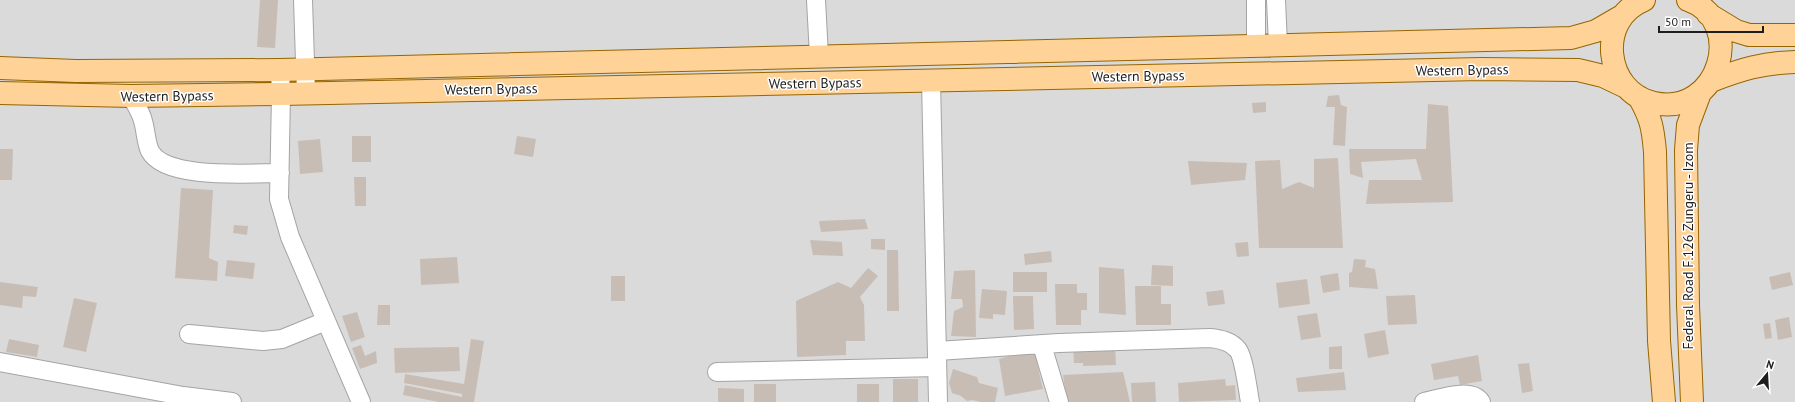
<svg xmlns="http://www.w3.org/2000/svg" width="1795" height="402" font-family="'PT Sans',sans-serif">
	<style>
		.residential { fill: #dbdada }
		.building { fill: #c7bdb5 }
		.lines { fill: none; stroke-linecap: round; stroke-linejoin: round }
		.minor-casing { stroke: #a4a4a4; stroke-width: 20 }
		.major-casing { stroke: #966500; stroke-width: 24 }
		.minor { stroke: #fff; stroke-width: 18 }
		.major { stroke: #ffd297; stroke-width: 22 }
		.labels { text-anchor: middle; stroke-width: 3; stroke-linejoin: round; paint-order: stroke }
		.street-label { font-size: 14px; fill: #1d1d1d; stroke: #fff }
	</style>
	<rect width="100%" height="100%" fill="#efebe2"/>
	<path class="residential" d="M0 0H1795V402H0Z"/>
	<path class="building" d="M260 0H278L275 48 257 47Z
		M1339 95 1341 105 1347 107 1345 146 1333 145 1335 107H1326L1328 96Z
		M1266 102V112L1253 113 1252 103Z
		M1428 104 1448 106 1453 202 1366 204 1369 180H1422L1416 159 1361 162 1363 178 1350 174 1349 149H1426Z
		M352 136H371V162H352Z
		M517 136 536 139 533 157 514 154Z
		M320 139 323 172 300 174 298 141Z
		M0 149H13L12 180H0Z
		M1338 158 1343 248H1259L1255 161 1280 160 1282 189 1299 182 1314 188V159Z
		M1188 161 1247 163 1245 180 1191 185Z
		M354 177H366V206H355Z
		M181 188 213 190 209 258 218 262 217 281 175 278Z
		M865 219 868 229 821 232 819 221Z
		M234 225 248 226 247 235 233 233Z
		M871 239H885V250L871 249Z
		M810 240 842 242 843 256 813 255Z
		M1248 242 1249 256 1237 257 1235 243Z
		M887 250H898L899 311H887Z
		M1051 251 1052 262 1025 265 1024 254Z
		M457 257 459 283 421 285 420 259Z
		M1354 259 1366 260 1365 267 1375 269 1378 289 1349 287V273L1352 272Z
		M227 260 255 263 253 279 225 276Z
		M1152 265 1173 266V286L1151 285Z
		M1099 267 1124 269 1126 315 1099 313Z
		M868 268 878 276 860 297 864 305 865 341H846V355L797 357 796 301 838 282 851 288Z
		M975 270 976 337 951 336 954 311 963 307 962 299H951L954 271Z
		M1013 272H1047V292H1013Z
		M1790 272 1793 285 1772 290 1769 277Z
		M1338 273 1340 290 1323 293 1320 276Z
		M611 276H625V301H611Z
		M1307 279 1310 304 1279 308 1276 283Z
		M0 282 38 287 36 297 23 296 22 308 0 305Z
		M1055 284H1077V293H1087V310H1081V325H1056Z
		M1135 286H1161V304H1171V325H1136Z
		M982 289 1007 291 1005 315 993 314V319L979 318Z
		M1223 290 1225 304 1208 306 1206 292Z
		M1415 295 1417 324 1388 325 1386 296Z
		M1013 296H1033L1034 329 1014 330Z
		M74 298 97 303 86 352 63 347Z
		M378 305H390V325H377Z
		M357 312 365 337 351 342 342 316Z
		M1317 313 1321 337 1301 340 1297 316Z
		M1789 317 1792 337 1778 340 1775 320Z
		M1770 323 1772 338 1765 339 1763 324Z
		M1385 330 1389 354 1368 358 1364 334Z
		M9 339 39 345 37 357 6 352Z
		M471 339 484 341 474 402H439L403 395 405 385 462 397V394L404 383 405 374 464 384Z
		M361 345 365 356 376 351 377 363 360 369 352 348Z
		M1115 345 1116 365 1083 366V363H1074L1073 347Z
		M1342 346V369H1329V347Z
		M459 347 460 371 395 373 394 348Z
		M1037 348 1041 360 1037 363 1043 389 1005 396 999 359Z
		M1478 355 1482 381 1460 385 1458 376 1434 380 1431 364Z
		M1529 363 1533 391 1522 393 1518 364Z
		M953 369 977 377 979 383 998 388 995 402H981L972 400 967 401 961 396 952 393 949 383Z
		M1123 372 1130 402H1067L1063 375Z
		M1344 372 1346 390 1298 392 1296 378Z
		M893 379H918V402H893Z
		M1225 379 1226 386 1235 385 1236 400 1179 402 1178 383Z
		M1155 382 1156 402H1132L1131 383Z
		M754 384H776V402H754Z
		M857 384H879V402H857Z
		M718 388 744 389V402H718Z"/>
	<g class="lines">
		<g class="minor-casing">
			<path id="minor" d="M303 0 306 93
				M816 0 819 56
				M1256 0V46
				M1276 0 1278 45
				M280 70 281 94 279 199 290 237 361 402
				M931 80 938 402
				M131 96C136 105 141 112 143 121 146 131 146 143 150 151 165 180 250 173 280 173
				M189 334 263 341 282 339 326 321
				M1042 345 1059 402
				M937 351 1059 343 1210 338C1220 339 1231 341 1238 350 1244 358 1248 391 1250 402
				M0 362 183 396 232 402
				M717 372 937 367
				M1424 402C1439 399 1471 387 1481 402"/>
		</g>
		<g class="major-casing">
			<path id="major" d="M1644 0C1596 19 1604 92 1654 103 1720 117 1747 21 1688 0
				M1708 14 1736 31 1749 35H1795
				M0 68 76 71 280 70 1571 38 1596 31 1622 16
				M1711 81C1742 69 1762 63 1795 62
				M0 93 131 96 281 94 1481 69 1578 70 1603 76 1626 87
				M1639 97C1651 118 1653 128 1655 152L1659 341 1664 402
				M1692 402 1688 305 1686 150 1688 125 1700 93"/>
		</g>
		<use href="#minor" class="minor"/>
		<use href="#major" class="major"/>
	</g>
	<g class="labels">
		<g class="street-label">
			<text transform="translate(1462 70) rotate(-1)" y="5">Western Bypass</text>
			<text transform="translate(1138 76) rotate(-1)" y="5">Western Bypass</text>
			<text transform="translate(815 83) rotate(-1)" y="5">Western Bypass</text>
			<text transform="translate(491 89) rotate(-1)" y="5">Western Bypass</text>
			<text transform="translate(167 96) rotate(-1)" y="5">Western Bypass</text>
			<text transform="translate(1688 246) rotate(-90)" y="5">Federal Road F.126 Zungeru - Izom</text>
		</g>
	</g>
	<g transform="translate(1767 374) rotate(18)" stroke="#ffffff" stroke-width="3" paint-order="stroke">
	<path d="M0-3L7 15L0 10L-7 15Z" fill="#1d1d1d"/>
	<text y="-6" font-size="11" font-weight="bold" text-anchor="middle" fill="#1d1d1d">N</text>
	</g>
	<path d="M1659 26v6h104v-6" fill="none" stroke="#1d1d1d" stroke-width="2"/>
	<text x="1665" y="26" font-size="12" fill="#1d1d1d" stroke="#ffffff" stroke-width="3" paint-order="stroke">50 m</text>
</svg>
